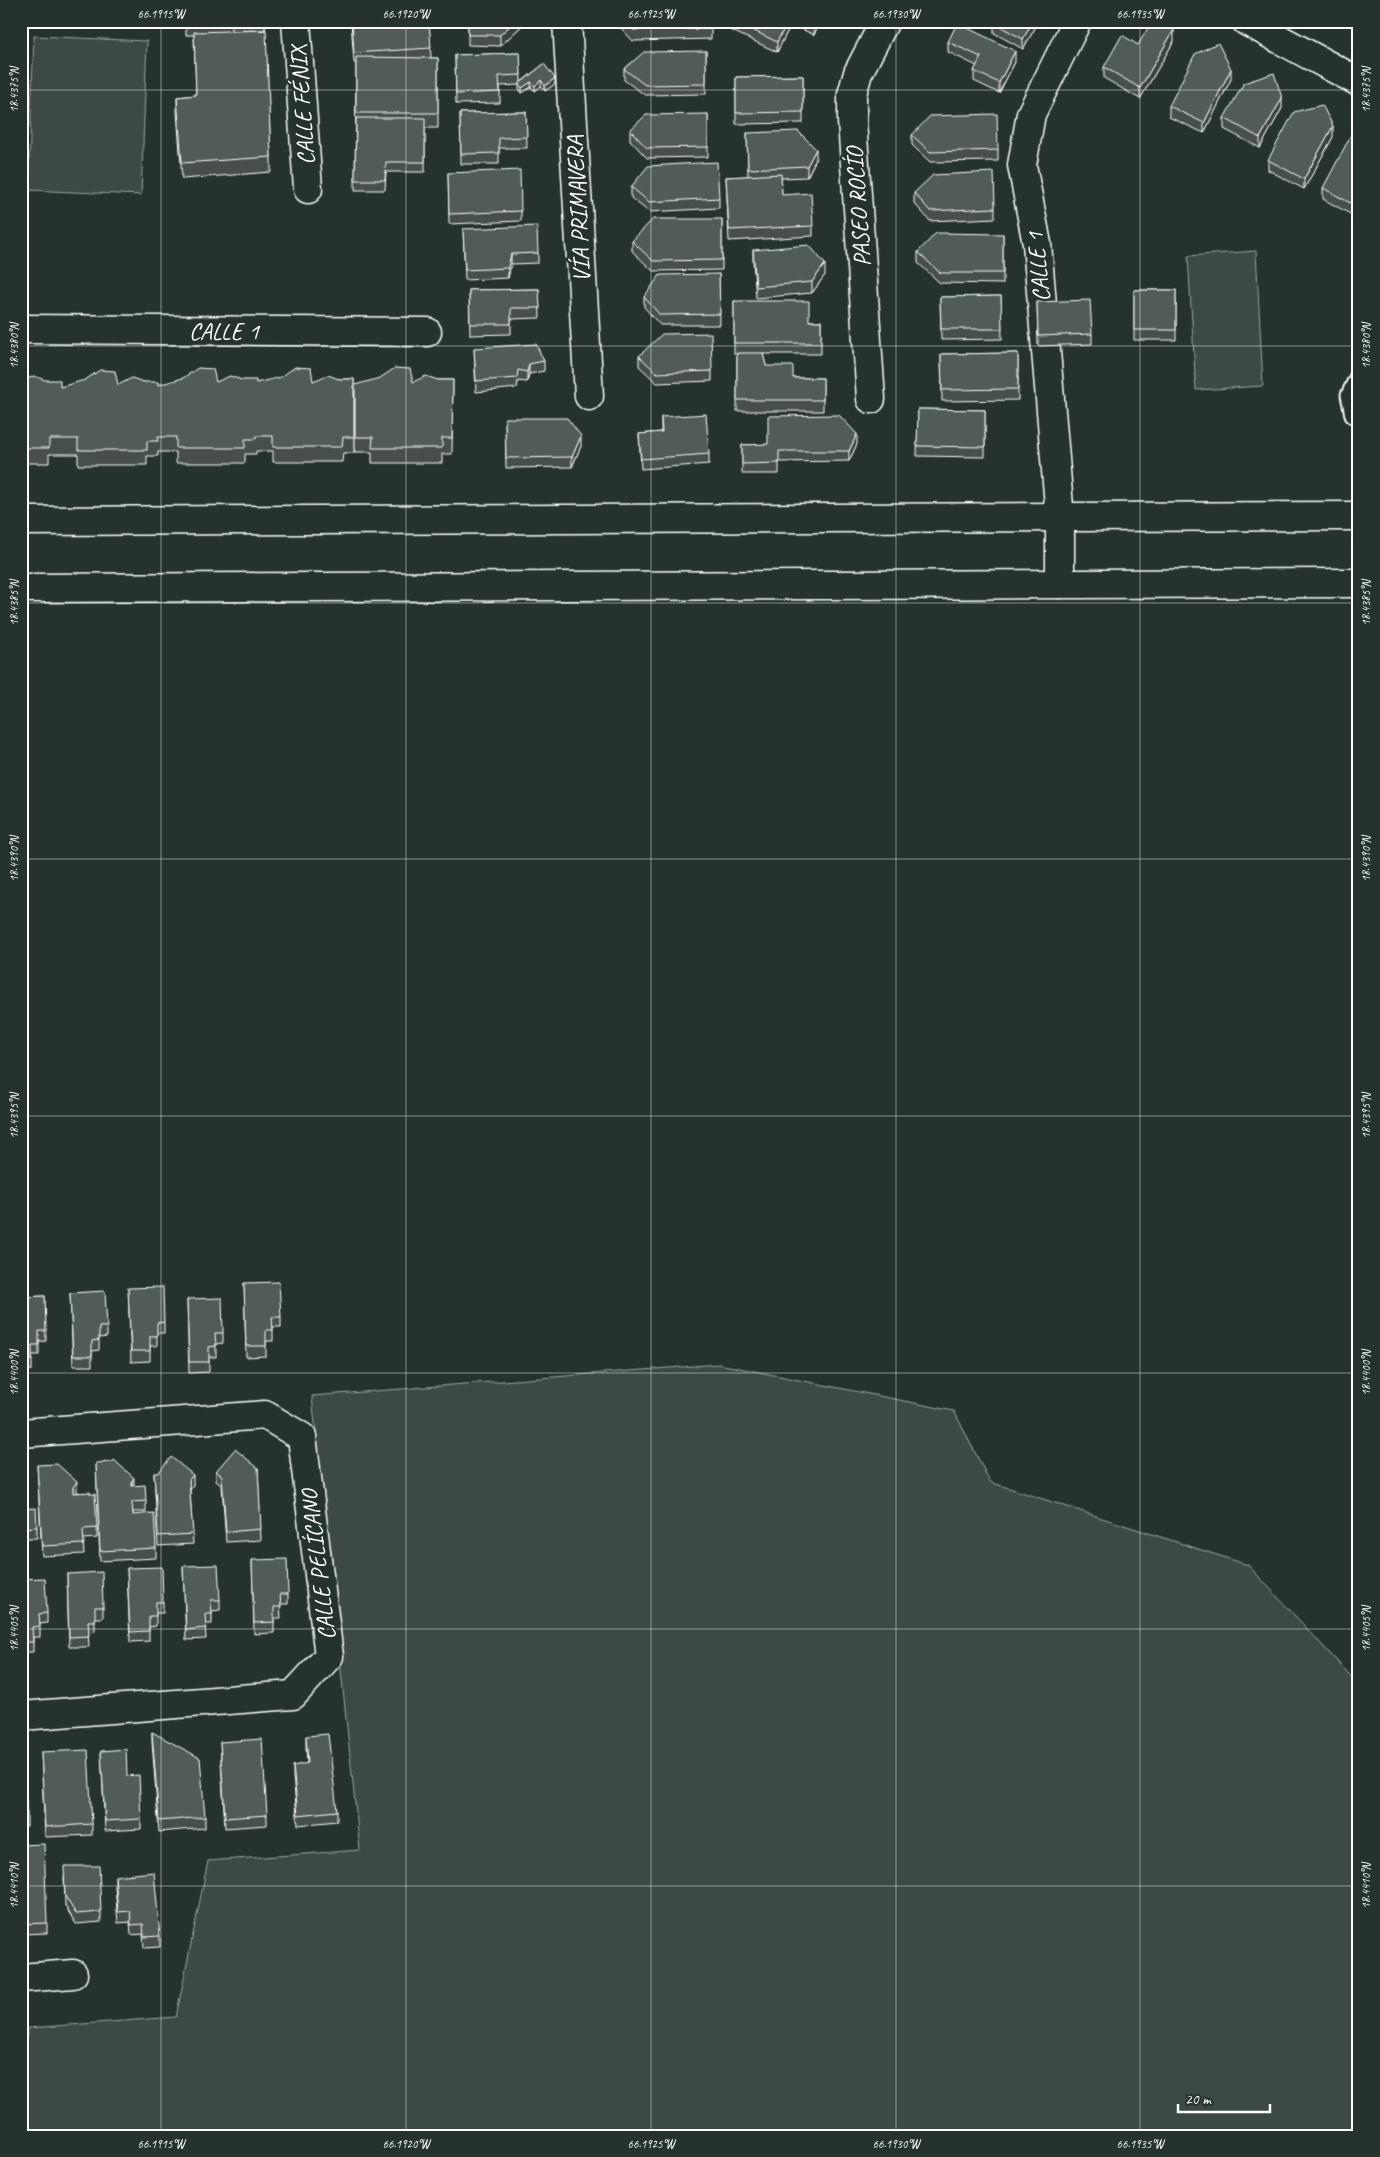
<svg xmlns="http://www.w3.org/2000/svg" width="1380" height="2157" font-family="Caveat,sans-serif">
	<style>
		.green { fill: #3e4944; stroke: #9ea4a2 }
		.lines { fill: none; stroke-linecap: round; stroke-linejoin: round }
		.lane-casing { stroke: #fff; stroke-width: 19 }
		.street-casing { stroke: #fff; stroke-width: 31 }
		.secondary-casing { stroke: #fff; stroke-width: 31 }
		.lane { stroke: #26332d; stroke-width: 15 }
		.street { stroke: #26332d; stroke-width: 28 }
		.secondary { stroke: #26332d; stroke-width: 28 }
		.wall { fill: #464f4b; stroke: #fff }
		.shaded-wall { fill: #39403d; stroke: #fff }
		.building { fill: #515c57; stroke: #fff }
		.ticks { fill: none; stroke: #fff; stroke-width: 1; stroke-opacity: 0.45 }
		.labels { text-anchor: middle; stroke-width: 4.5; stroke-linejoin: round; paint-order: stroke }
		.street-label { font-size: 24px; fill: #fff; stroke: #26332d }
		.neatline { fill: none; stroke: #fff; stroke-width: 2 }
		.ticks-label { font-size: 12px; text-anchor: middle; fill: #fff }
	</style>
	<rect width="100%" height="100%" fill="#26332d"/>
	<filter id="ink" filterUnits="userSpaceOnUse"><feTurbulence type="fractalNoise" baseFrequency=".02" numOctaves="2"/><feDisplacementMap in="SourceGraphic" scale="10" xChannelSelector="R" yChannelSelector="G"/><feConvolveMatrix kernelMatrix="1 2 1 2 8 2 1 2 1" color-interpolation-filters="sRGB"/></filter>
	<g filter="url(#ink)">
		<path class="green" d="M34 36 147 41 141 195 28 190Z
			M1256 251 1263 386 1196 390 1188 256Z
			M719 1364 954 1411 990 1482 1248 1565 1359 1685V2136H21V2056L29 2028 176 2017 208 1861 360 1850 312 1396Z"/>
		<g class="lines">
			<g class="lane-casing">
				<path id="lane" d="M1359 374 1349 395 1353 415 1359 418"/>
			</g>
			<g class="street-casing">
				<path id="street" d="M296 21 308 189
					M567 21 589 396
					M1246 21 1359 82
					M21 329 427 332
					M871 399 852 121V94L858 73 885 21
					M1060 584V518L1037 244 1022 165 1031 114 1077 21
					M21 1433 265 1415 302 1437 329 1656 293 1695 21 1716
					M21 1978 73 1974"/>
			</g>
			<g class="secondary-casing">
				<path id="secondary" d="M21 521 1359 516
					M21 588 1359 583"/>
			</g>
			<use href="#lane" class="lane"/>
			<use href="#street" class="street"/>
			<use href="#secondary" class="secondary"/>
		</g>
		<path class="wall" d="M186 21H265L271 157V172L182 179 177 112V97L196 95 194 35H186Z
			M351 21H429L431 58H438V128H425V172H386L385 190H355L356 63H354Z
			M468 21H527L500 46 468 45Z
			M618 21H711V39L633 41 618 25Z
			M726 21H820L814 35 791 24 777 52 726 28Z
			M990 21H1039L1023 49 994 33V23Z
			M1174 41 1140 99 1104 78V67L1138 45Z
			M948 42 1015 62 999 93 974 81V71L977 66 948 52Z
			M706 51V94L645 95 624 80V69Z
			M520 53 521 82 544 64 555 84 545 91 541 86 535 91 531 87 522 93 519 89V85L500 86V103L456 104 455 55Z
			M803 76V123L736 124V77Z
			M1231 79 1204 133 1169 117V106Z
			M1282 108 1260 148 1224 129V118Z
			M526 112 527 148H499V164H461L460 113Z
			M708 114V157L647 158 630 140V130Z
			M1359 132V207L1354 216 1323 199V188Z
			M747 133 816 159 807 177 781 178 782 195 813 226V236L729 241 726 177 748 176Z
			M912 135 998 150V161L930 162 912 145Z
			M1333 137 1304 189 1268 170V160Z
			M448 173 521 211V221L449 224Z
			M631 187 719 198V208L649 212 631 198Z
			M914 193 995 208V218L930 221 914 203Z
			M722 219V270L653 271 632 251V241Z
			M463 229 538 253V263L511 264 508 278 465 280Z
			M1003 234V284L940 283 918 263V252Z
			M753 250 825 275 812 293 756 298 753 261Z
			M719 274 720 325H660L644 307V297Z
			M539 289 540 318 511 319V334L470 335 469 290Z
			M1134 290H1176V340H1134Z
			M1001 296 1002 339 941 340 940 297Z
			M734 301 809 321H821V354H763L766 366 793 378H823V411H737V354H734Z
			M1037 302 1092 334V344L1038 346Z
			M474 348 544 361V371L529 374 527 382 518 381 517 388 476 392Z
			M1018 353V400L942 401 941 354Z
			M639 356 712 371V381L657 383 639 366Z
			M339 379H354V453H343L342 462H273V451H256V454H245V463H176V452H158V456H147V465H78V454H49V463H21V382L60 387 118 385 143 382 158 385 216 382 242 380 256 383 313 381Z
			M438 380H453L452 454H442V463H372V452H355V385L413 382Z
			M918 409 985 410V457L917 456Z
			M661 417 709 454V464L641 469 639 434 661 432Z
			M505 418 581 446 572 467 506 468Z
			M857 444 849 461 779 462V474H742V445Z
			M244 1283 281 1317V1327H273V1341H266V1356L246 1357Z
			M128 1288 164 1322V1333H157V1346H150V1361L131 1362Z
			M70 1293 107 1327V1337L99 1338V1350L92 1351V1366H73Z
			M45 1296 46 1341 39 1342V1355H32V1370L21 1371V1297Z
			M187 1299 223 1333V1343L216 1344V1357H209V1372L189 1373Z
			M96 1463 134 1486 146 1501V1512H133V1515L156 1548V1558L100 1561Z
			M37 1465 77 1492 90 1494 97 1528V1538L83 1539 84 1554 42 1556Z
			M258 1468 261 1540 226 1542 222 1486 216 1481V1471Z
			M154 1473 193 1485 190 1490 193 1544 158 1546Z
			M21 1509 37 1527V1538H21Z
			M252 1560 288 1594V1604H280L281 1618H274V1633L254 1634Z
			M183 1566 220 1600V1610L212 1611V1624H205L206 1639 186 1640Z
			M127 1568 163 1602V1613H156V1626L149 1627V1641L130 1642Z
			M67 1574 103 1607V1618H95V1631L88 1632 89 1647H69Z
			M21 1579 47 1613V1623L40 1624V1637H33V1652H21Z
			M152 1732 205 1817V1828L159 1832 152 1742Z
			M306 1736 337 1811V1821L298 1825 293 1776V1766L307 1764 306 1747Z
			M220 1742 267 1815V1825L225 1828Z
			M101 1751 127 1776 141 1819V1829L105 1831Z
			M41 1752 92 1824V1835L45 1837Z
			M21 1763 27 1816V1826L21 1827Z
			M21 1845 47 1923V1933L22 1934Z
			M64 1876 101 1912V1922L76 1924 65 1906Z
			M115 1876 160 1936V1947L144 1948 143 1934 131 1935 130 1922 118 1923 115 1886Z"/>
		<path class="shaded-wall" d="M515 21H527L500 46V35Z
			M788 21H791V24L777 52V42Z
			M815 21H820L814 35V25Z
			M1033 21H1039L1023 49V39Z
			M1174 30V41L1140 99V88Z
			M1015 51V62L999 93V83Z
			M1231 69V79L1204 133V123Z
			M555 78V84L545 91V86Z
			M541 80V86L535 91V86Z
			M531 82V87L522 93V88Z
			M1282 98V108L1260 148V138Z
			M1333 126V137L1304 189V179Z
			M816 149V159L807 177V166Z
			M1359 196V207L1354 216V205Z
			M511 254V264L508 278V268Z
			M825 264V275L812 293V282Z
			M529 364V374L527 382V372Z
			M857 434V444L849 461V451Z
			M581 436V446L572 467V457Z
			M193 1475V1485L189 1491V1480Z
			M134 1478V1488L132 1491V1480Z
			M77 1482V1493L73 1497V1487Z"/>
		<path class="building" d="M186 21H265V30L231 31V24L186 25Z
			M352 21H429L431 48 354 53Z
			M468 21H515L500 35H468Z
			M624 21H711V29L633 30Z
			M734 21H788L777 42Z
			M807 21H815L814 25Z
			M994 21H1033L1023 39 994 23Z
			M1152 21H1158L1174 30 1140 88 1104 67 1122 35 1138 45Z
			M957 23 1015 51 999 83 974 71 981 57 948 42Z
			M266 30 271 157 182 163 177 97 196 95 194 32Z
			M1218 43 1231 69 1204 123 1169 106 1195 54Z
			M706 51V84L645 85 624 69 644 52Z
			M520 53 521 75 499 76 500 92 456 94 455 55Z
			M356 57 438 58V113H356Z
			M544 64 555 78 545 86 541 80 535 86 531 82 522 88 519 84Z
			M1274 73 1282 98 1260 138 1224 118 1244 83Z
			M803 76V112L736 113V77Z
			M1322 105 1333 126 1304 179 1268 160 1294 112Z
			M526 112 527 137 499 138V153L461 154 460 113Z
			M708 114V147L647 148 630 130 646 115Z
			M997 114 998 150 930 152 912 135 930 116Z
			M356 118H425V162H386L385 180H355Z
			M798 131 816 149 807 166 748 169 747 133Z
			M1359 132V196L1354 205 1323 188 1351 135Z
			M717 162 719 198 649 202 631 187 648 166Z
			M520 170 521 211 449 214 448 173Z
			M994 172 995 208 930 211 914 193 933 175Z
			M781 174 782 195 811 193 813 226 729 230 726 177Z
			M653 219H722V260L653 261 632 241Z
			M537 226 538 253 511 254 508 268 465 270 463 229Z
			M936 233 1003 234V273H940L918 252Z
			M809 245 825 264 812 282 756 287 753 250Z
			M719 274 720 314 660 315 644 297 660 275Z
			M539 289 540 308H511V324H470L469 290Z
			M1134 290H1176V330H1134Z
			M1001 296 1002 329H941L940 297Z
			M1090 300 1092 334 1038 336 1037 302Z
			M734 301H809V321H821V343H734Z
			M711 333 712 371 657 373 639 356 662 334Z
			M536 344 544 361 529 364 527 372 518 370 517 378 476 381 474 348Z
			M737 353H763L766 366H793V378H823V400H737Z
			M1018 353V389L942 390 941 354Z
			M295 367 311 368 313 381 328 375 339 379H354V437H343L342 447H273V436H256V439H245V448H176V437H158V441H147V450H78V439H49V448H21V382L34 376 45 380H60V387L85 380 100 370 115 371 118 385 132 378 143 382H158V385L183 378 198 368 213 369 216 382 230 376 242 380H256V383L281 377Z
			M395 368 410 369 413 382 426 376 438 380H453L452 438H442V448H372L373 437H355V385L380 378Z
			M918 409 985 410V447L917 446Z
			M706 414 709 454 641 459 639 434 662 432 661 417Z
			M839 415 857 434 849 451H779V463L742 464V445L768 444V416Z
			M505 418H567L581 436 572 457 506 458Z
			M279 1282 281 1317H272L273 1330H266V1346H246L244 1283Z
			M163 1287 164 1322 157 1323V1336H150V1351H131L128 1288Z
			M105 1291 107 1327H99V1340L92 1341V1356H73L70 1293Z
			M45 1296 46 1331H39V1345H32V1360H21V1297Z
			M222 1298 223 1333H215L216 1346 209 1347V1362H189L187 1299Z
			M235 1449 258 1468 261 1529 226 1532 222 1476 216 1471Z
			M171 1457 193 1475 189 1480 193 1534 158 1536 154 1473H158Z
			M114 1460 134 1478 132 1480V1486L145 1485 146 1501 132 1502 133 1515 154 1513 156 1548 100 1551 96 1463 112 1462Z
			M57 1464 77 1482 73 1487V1493L90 1492V1494H95L97 1528 83 1529 84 1544 42 1546 37 1465Z
			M36 1508 37 1527 21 1528V1509Z
			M287 1559 288 1594H280L281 1607H274V1622L254 1623 252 1560Z
			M218 1565 220 1600H211L212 1614H205L206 1628 186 1630 183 1566Z
			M162 1567 163 1602H156V1616H149V1631L130 1632 127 1568Z
			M102 1572 103 1607H95V1621H88L89 1636 69 1637 67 1574Z
			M45 1578 47 1613 39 1614 40 1626 32 1627 33 1642H21V1579Z
			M152 1732 200 1758 205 1817 159 1821Z
			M328 1734 337 1811 298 1815 293 1766 308 1763 306 1736Z
			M262 1739 267 1815 225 1818 220 1742Z
			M126 1749 127 1776 139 1775 141 1819 105 1821 101 1751Z
			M88 1750 92 1824 45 1827 41 1752Z
			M23 1762 27 1816H21V1763Z
			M44 1844 47 1923 22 1924 21 1845Z
			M64 1866H99L101 1912 76 1914 65 1896Z
			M154 1872 160 1936 144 1937 143 1924 131 1925 130 1911 118 1912 115 1876Z"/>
	</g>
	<path class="ticks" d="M161 21V2136M406 21V2136M651 21V2136M896 21V2136M1140 21V2136M21 90H1359M21 346H1359M21 603H1359M21 859H1359M21 1116H1359M21 1373H1359M21 1629H1359M21 1886H1359"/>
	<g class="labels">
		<g class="street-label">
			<text transform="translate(302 105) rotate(-94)" y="8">CALLE FÉNIX</text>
			<text transform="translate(858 207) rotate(-94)" y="8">PASEO ROCÍO</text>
			<text transform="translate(578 209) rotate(-93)" y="8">VÍA PRIMAVERA</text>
			<text transform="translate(1038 267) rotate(-96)" y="8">CALLE 1</text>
			<text x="224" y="339">CALLE 1</text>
			<text transform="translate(318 1565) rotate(-97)" y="8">CALLE PELÍCANO</text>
		</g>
	</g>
	<rect width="1380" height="2157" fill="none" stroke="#26332d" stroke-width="55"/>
	<path d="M1178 2104v8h92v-8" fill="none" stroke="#ffffff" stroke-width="2.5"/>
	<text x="1185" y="2104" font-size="15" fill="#ffffff" stroke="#26332d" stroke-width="4" paint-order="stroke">20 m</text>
	<rect x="28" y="28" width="1324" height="2102" class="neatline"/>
	<g class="ticks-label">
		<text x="161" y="18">66.1915°W</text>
		<text x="406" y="18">66.1920°W</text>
		<text x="651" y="18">66.1925°W</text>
		<text x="896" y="18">66.1930°W</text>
		<text x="1140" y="18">66.1935°W</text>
		<text transform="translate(1366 90) rotate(-90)" y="4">18.4375°N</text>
		<text transform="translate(14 90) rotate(-90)" y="4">18.4375°N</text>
		<text transform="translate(1366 346) rotate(-90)" y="4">18.4380°N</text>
		<text transform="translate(14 346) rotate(-90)" y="4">18.4380°N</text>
		<text transform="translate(1366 603) rotate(-90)" y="4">18.4385°N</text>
		<text transform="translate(14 603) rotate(-90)" y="4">18.4385°N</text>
		<text transform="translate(1366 859) rotate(-90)" y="4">18.4390°N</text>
		<text transform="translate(14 859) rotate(-90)" y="4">18.4390°N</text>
		<text transform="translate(1366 1116) rotate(-90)" y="4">18.4395°N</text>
		<text transform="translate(14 1116) rotate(-90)" y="4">18.4395°N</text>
		<text transform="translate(14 1373) rotate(-90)" y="4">18.4400°N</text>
		<text transform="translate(1366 1373) rotate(-90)" y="4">18.4400°N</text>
		<text transform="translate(14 1629) rotate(-90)" y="4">18.4405°N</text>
		<text transform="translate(1366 1629) rotate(-90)" y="4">18.4405°N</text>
		<text transform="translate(14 1886) rotate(-90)" y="4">18.4410°N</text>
		<text transform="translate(1366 1886) rotate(-90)" y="4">18.4410°N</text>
		<text x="161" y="2148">66.1915°W</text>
		<text x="406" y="2148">66.1920°W</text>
		<text x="651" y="2148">66.1925°W</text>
		<text x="896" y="2148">66.1930°W</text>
		<text x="1140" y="2148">66.1935°W</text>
	</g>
</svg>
